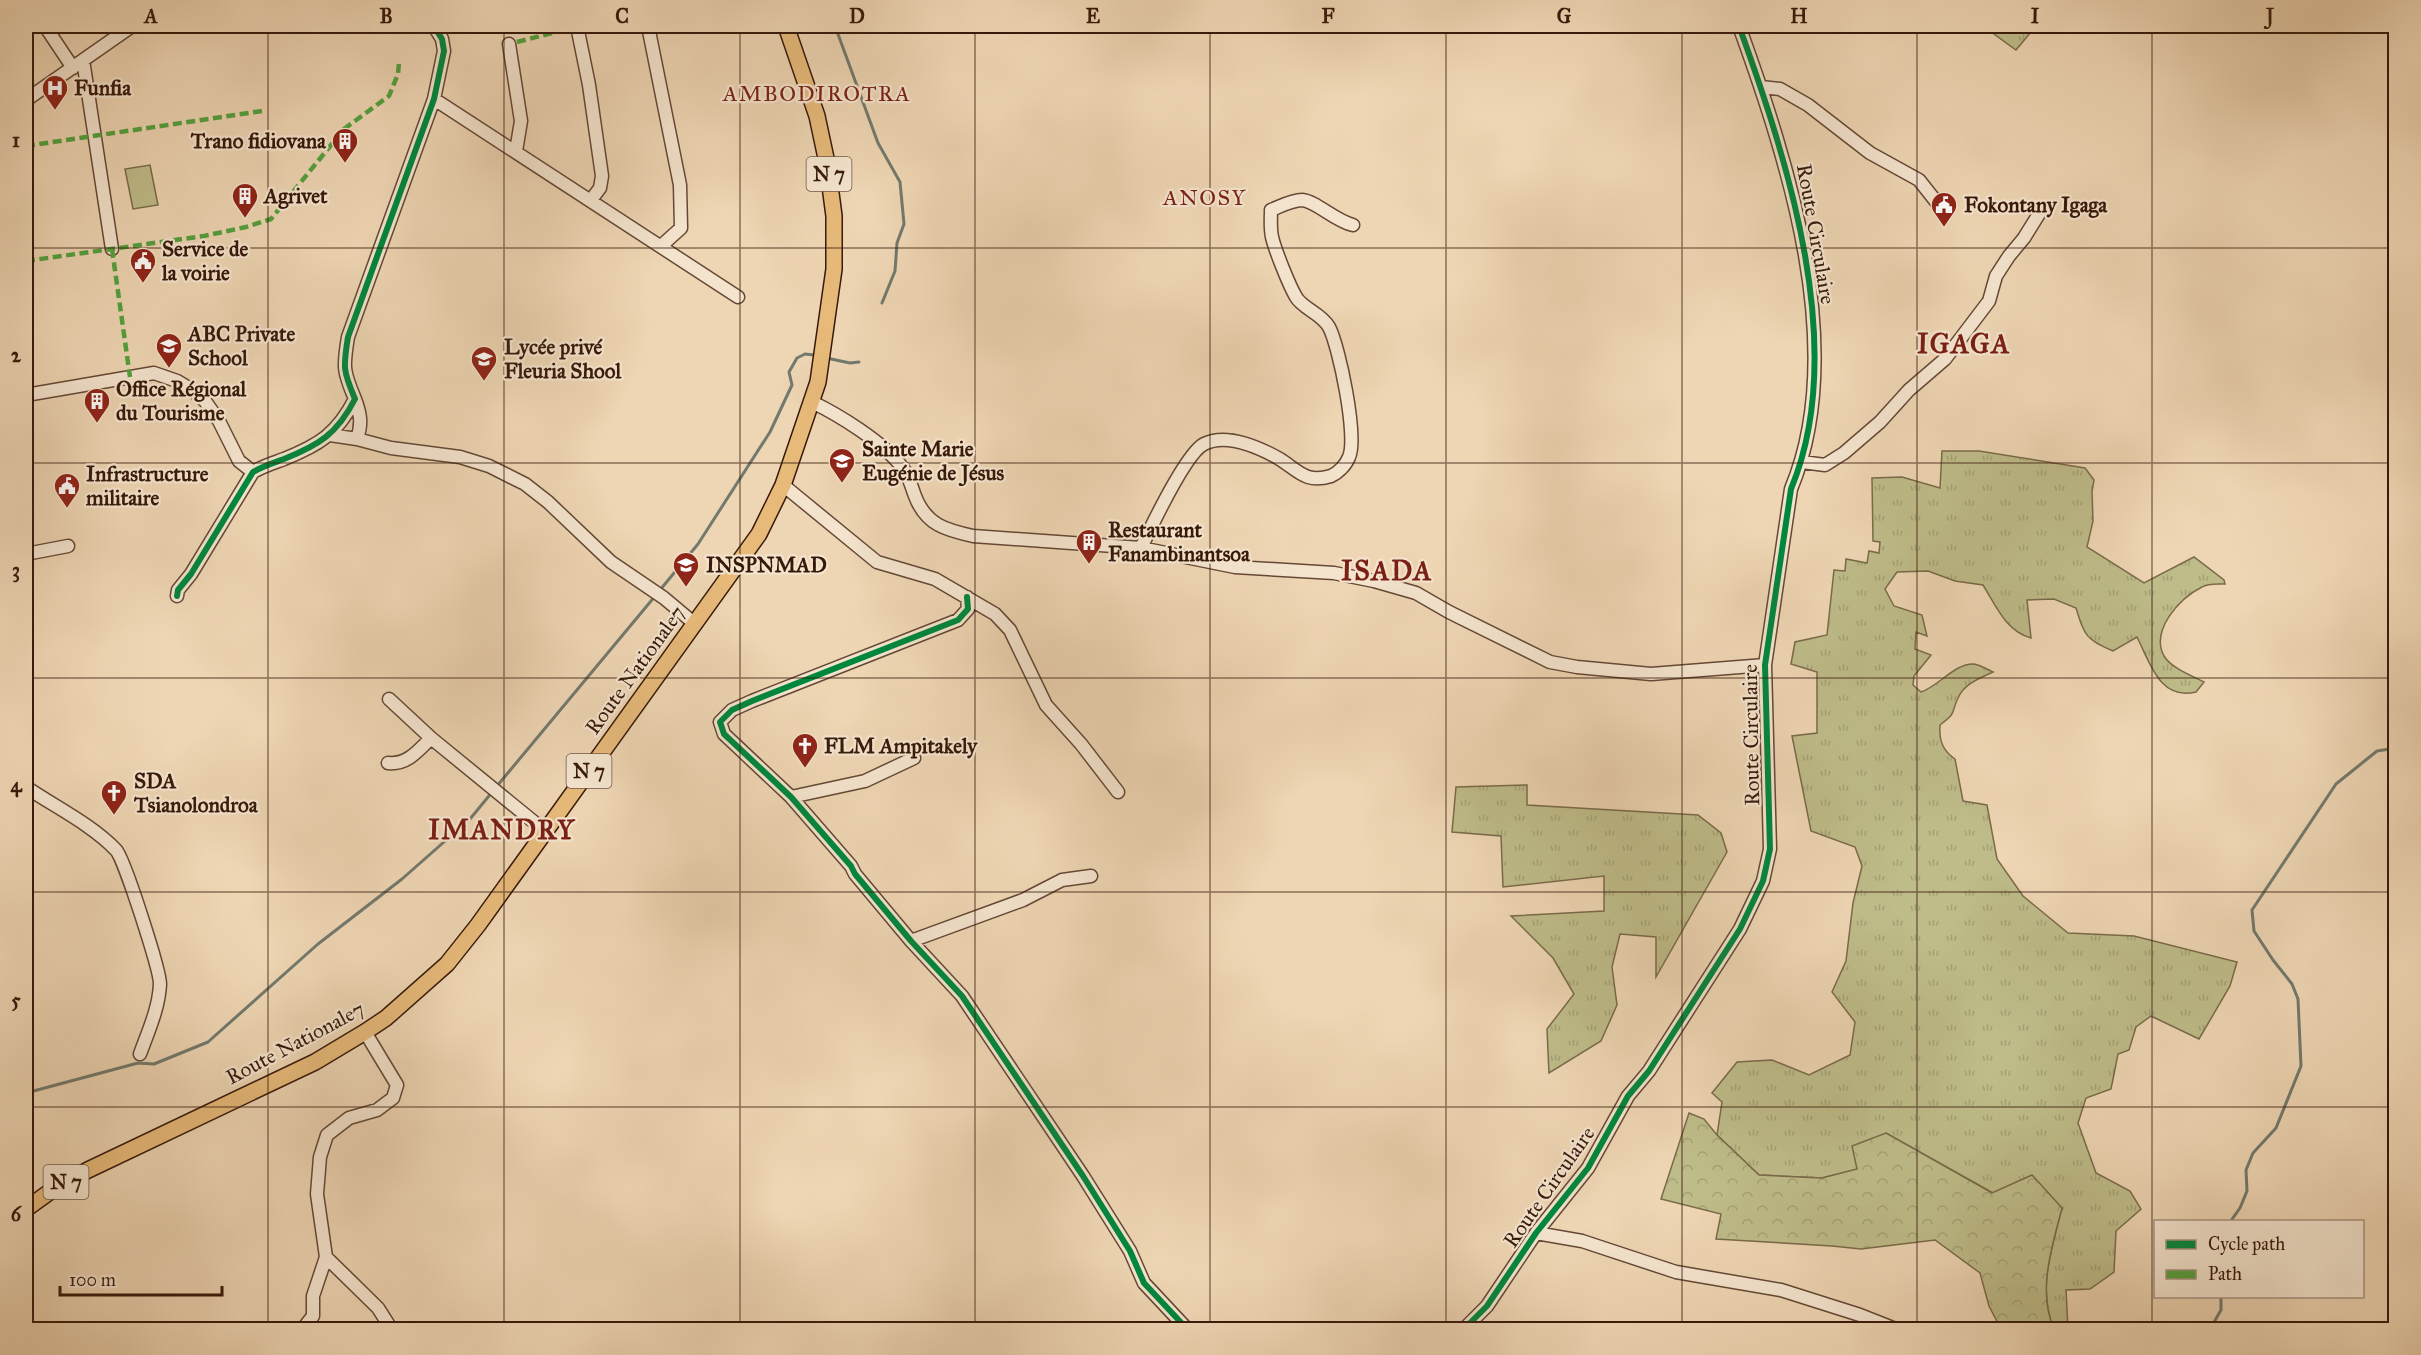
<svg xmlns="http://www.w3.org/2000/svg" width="2421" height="1355" font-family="'IM FELL Great Primer',serif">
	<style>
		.grass { fill: url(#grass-tufts); stroke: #7a6a4a; stroke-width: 1.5 }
		.forest { fill: url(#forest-crowns); stroke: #7a6a4a; stroke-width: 1.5 }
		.pitch { fill: #bebc89; stroke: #7a6a4a; stroke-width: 1.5 }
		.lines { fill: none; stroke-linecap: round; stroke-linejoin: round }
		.stream { stroke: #72796d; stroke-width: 3 }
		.minor-casing { stroke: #654835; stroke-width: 15 }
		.major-casing { stroke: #37190b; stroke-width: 18 }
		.minor { stroke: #f4e4ce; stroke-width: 12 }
		.major { stroke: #e7ba7a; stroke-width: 15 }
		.quiet { stroke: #53a13e; stroke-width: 4.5; stroke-dasharray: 9 4.5; stroke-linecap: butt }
		.cycleway-casing { stroke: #f4e4ce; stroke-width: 10 }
		.cycleway { stroke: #00873e; stroke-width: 6 }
		.grid { fill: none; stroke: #37190b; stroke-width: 1.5; stroke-opacity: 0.55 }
		.labels { text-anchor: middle; stroke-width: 4.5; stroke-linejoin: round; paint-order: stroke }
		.shield { fill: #f4e4ce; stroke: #705646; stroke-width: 1.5 }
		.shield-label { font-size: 20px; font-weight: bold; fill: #37190b }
		.poi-label { font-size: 21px; font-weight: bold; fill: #37190b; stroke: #f4e4ce; text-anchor: start }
		.street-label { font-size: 21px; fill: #37190b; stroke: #f4e4ce }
		.neighbourhood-label { font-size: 22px; letter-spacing: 1.5px; fill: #7a1f14; stroke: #f4e4ce }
		.district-label { font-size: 27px; font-weight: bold; letter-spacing: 1.5px; fill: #7a1f14; stroke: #f4e4ce }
		.neatline { fill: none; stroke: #37190b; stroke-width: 2 }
		.grid-label { font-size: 20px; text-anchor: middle; font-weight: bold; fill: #37190b }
	</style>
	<defs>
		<pattern id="grass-tufts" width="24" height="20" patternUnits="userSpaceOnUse" patternTransform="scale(1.5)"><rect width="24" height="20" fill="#bebc89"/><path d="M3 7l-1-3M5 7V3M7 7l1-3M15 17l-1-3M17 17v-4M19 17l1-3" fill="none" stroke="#a4a175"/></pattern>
		<pattern id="forest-crowns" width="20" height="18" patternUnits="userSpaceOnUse" patternTransform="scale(1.5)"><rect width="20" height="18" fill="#bebc89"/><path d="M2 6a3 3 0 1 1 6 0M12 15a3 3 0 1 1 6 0" fill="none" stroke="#a4a175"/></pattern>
	</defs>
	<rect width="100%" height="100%" fill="#eed5b3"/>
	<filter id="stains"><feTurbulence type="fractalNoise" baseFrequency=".00333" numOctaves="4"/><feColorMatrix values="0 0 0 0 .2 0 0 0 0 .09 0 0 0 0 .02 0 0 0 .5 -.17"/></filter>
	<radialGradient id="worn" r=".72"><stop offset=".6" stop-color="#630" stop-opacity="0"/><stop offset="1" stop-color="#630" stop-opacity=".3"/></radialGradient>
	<path class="grass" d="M1983 26H2036L2016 50Z
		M1942 451H1979L2085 468 2094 480 2092 492 2093 521 2087 547 2144 583 2194 557 2224 580 2225 584C2218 584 2208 583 2202 587 2180 598 2150 630 2164 656 2171 668 2192 676 2204 682L2196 692C2160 701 2150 663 2137 637L2113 651C2086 639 2085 637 2076 608L2054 599 2027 600 2031 638C2006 631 1996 606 1983 585L1955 581 1928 571 1897 572 1885 589 1894 606 1922 615 1927 636 1916 632 1915 649 1931 655 1914 676 1913 685 1921 692C1939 686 1955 663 1974 664 1980 665 1987 669 1993 672 1980 678 1964 684 1958 698 1950 715 1958 711 1940 725 1939 740 1942 750 1955 759L1963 801 1987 805 1997 859 2023 896 2068 933 2134 936 2237 962 2230 986 2199 1039 2151 1016 2136 1027 2129 1050 2118 1054 2111 1089 2086 1098 2078 1123 2096 1173 2130 1191 2141 1209 2116 1231 2114 1272 2090 1289 2066 1290 2068 1329H2054C2037 1291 2052 1247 2062 1208L1993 1193 1886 1133 1858 1169 1822 1178 1759 1175 1717 1135 1722 1102 1712 1093 1737 1062 1772 1060 1809 1075 1850 1055 1855 1022 1832 992 1846 961 1853 903 1862 866 1855 847 1811 831 1792 736 1817 733V672L1791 664 1795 642 1827 635 1834 570 1845 571 1846 559 1867 563 1869 551 1879 553 1880 542 1873 541 1872 478 1902 477 1940 488Z
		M1527 785V805L1698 815 1721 833 1727 852 1656 977V937L1620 934 1612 967 1617 1005 1601 1041 1549 1073 1547 1029 1574 994 1553 958 1511 916 1604 911V876L1503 887 1501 836 1452 832 1456 787Z"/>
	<path class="forest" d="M1689 1113 1704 1119 1717 1135 1759 1175 1822 1178 1857 1169 1852 1146 1886 1133 1992 1193 2032 1175 2062 1208C2052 1247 2037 1291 2054 1329H2001L1989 1306 1980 1273 1935 1240 1861 1249 1832 1246 1716 1239 1721 1214 1661 1199Z"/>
	<path class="pitch" d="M150 165 158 205 133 209 125 169Z"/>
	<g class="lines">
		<path class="stream" d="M835 26 878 143 900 182 904 224 897 243 895 271 882 303
			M831 359 850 363 859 362
			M660 590 698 544 770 432 792 385 789 372 797 358 805 354 814 355
			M497 786 656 595
			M26 1093 138 1063 154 1064 208 1042 318 944 402 879 470 819 493 791
			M2230 1222 2240 1208 2247 1191 2246 1170 2253 1153 2276 1128 2301 1066 2298 999 2292 984 2273 960 2254 931 2252 910 2336 784 2377 751 2396 748
			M2213 1330V1324L2221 1310V1296"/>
		<g class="minor-casing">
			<path id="minor" d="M45 26 73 68
				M577 26 589 85 602 176 600 188 591 200
				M648 26 680 185 681 228 661 246
				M509 44 521 121 516 151
				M83 60 112 249
				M1761 87 1780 89 1808 105 1870 153 1919 180 1938 204
				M434 99 738 297
				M26 100 132 26
				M26 395 154 373 177 381 192 390 205 401 219 421 239 461 253 472
				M355 399C361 415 362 424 357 439L391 448 460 457 489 466 525 484 548 502 611 562 664 598 695 624
				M812 402C839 415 883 442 902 467 909 475 911 486 915 496 926 525 946 530 973 536L1141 548 1235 567 1334 573 1374 581 1416 593 1449 612 1550 662 1577 667 1651 674 1765 665
				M330 435 357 439
				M1802 462 1825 465 1844 453 1880 422 1909 390 1945 359 1989 301 1996 276 2009 256 2024 238 2042 209
				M783 485 877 562 935 579 995 614 1010 630 1046 705 1081 744 1118 792
				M1141 548C1151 527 1186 453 1204 444 1226 433 1258 447 1278 458 1298 470 1305 484 1331 476 1338 473 1346 465 1349 457 1358 437 1339 346 1329 327 1321 313 1303 309 1296 297 1289 285 1275 250 1272 237 1270 228 1271 219 1271 210 1281 206 1292 200 1302 200 1316 201 1335 221 1353 225
				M26 554 68 546
				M177 596 178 590 191 574 253 472C263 466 273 463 284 459 319 445 337 434 355 399 343 371 343 367 348 337L434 99 444 51 442 39 434 26
				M967 597 968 609 958 620 752 701 732 710 720 722 724 734 791 797 851 866 855 874 911 941 962 996 1083 1176 1130 1251 1144 1283 1188 1330
				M389 699 431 738 545 831
				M388 763C407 765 418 751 431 738
				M26 787C55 807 91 824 116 850 124 858 160 970 160 984 159 1008 148 1032 140 1054
				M791 797 865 781 914 758
				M911 941 1023 900 1062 880 1091 876
				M365 1032 397 1085 393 1098 377 1110 349 1118 327 1135 320 1157 317 1194 326 1257 378 1308 392 1330
				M1536 1233 1582 1241 1676 1272 1781 1290 1860 1315 1898 1330
				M302 1330 313 1316V1296L326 1257
				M1463 1330 1487 1306 1536 1233 1588 1168 1628 1096 1649 1071 1740 929 1763 881 1770 849 1765 665 1791 489C1849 350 1788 161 1739 26"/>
		</g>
		<g class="major-casing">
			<path id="major" d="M26 1209 55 1188 88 1170 315 1062 365 1032 386 1018 447 964 478 925 759 534 783 485 818 382 834 269V216L827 163 817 116 786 26"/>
		</g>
		<use href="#minor" class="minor"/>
		<use href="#major" class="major"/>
		<path class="quiet" d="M517 42 579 26
			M26 146 262 111
			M112 249 130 377
			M26 261 204 236 246 227 271 219 344 129 389 96 398 74 399 63"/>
		<g class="cycleway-casing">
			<path id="cycleway" d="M177 596 178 590 191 574 253 472C263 466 273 463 284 459 319 445 337 434 355 399 343 371 343 367 348 337L434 99 444 51 442 39 434 26
				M967 597 968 609 958 620 752 701 732 710 720 722 724 734 791 797 851 866 855 874 911 941 962 996 1083 1176 1130 1251 1144 1283 1188 1330
				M1463 1330 1487 1306 1536 1233 1588 1168 1628 1096 1649 1071 1740 929 1763 881 1770 849 1765 665 1791 489C1849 350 1788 161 1739 26"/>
		</g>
		<use href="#cycleway" class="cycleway"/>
	</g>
	<path class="grid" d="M268 26V1330M504 26V1330M740 26V1330M975 26V1330M1210 26V1330M1446 26V1330M1682 26V1330M1917 26V1330M2152 26V1330M26 248H2396M26 463H2396M26 678H2396M26 892H2396M26 1107H2396"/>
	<defs>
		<g id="hospital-pin" transform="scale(1.35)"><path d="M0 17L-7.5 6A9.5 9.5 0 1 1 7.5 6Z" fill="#8f2418" stroke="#f4e4ce"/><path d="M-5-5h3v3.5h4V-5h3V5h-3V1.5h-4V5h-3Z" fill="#fff"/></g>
		<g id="building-pin" transform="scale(1.35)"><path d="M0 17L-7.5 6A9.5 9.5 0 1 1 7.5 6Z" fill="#8f2418" stroke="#f4e4ce"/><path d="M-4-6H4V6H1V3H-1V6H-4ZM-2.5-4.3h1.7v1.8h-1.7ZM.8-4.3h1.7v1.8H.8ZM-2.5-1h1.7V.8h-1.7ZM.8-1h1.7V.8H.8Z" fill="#fff"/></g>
		<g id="civic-pin" transform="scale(1.35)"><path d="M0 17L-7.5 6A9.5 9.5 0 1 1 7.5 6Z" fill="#8f2418" stroke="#f4e4ce"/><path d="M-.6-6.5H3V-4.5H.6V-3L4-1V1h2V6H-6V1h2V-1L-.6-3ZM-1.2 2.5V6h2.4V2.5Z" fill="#fff"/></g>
		<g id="school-pin" transform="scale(1.35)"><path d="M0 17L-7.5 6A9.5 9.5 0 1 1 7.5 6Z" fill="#8f2418" stroke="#f4e4ce"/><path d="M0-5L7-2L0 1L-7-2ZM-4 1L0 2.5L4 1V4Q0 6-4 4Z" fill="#fff"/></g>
		<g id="university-pin" transform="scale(1.35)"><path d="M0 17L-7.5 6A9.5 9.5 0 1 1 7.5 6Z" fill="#8f2418" stroke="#f4e4ce"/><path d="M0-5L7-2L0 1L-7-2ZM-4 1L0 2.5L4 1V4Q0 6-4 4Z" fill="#fff"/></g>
		<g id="church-pin" transform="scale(1.35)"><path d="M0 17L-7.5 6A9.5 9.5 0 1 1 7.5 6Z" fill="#8f2418" stroke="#f4e4ce"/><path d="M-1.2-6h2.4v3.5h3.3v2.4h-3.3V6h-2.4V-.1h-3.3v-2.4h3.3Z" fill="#fff"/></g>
	</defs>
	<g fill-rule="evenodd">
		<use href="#hospital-pin" x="55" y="88"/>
		<use href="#building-pin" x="345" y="141"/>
		<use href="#building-pin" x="245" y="196"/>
		<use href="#civic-pin" x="1944" y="205"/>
		<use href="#civic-pin" x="143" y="261"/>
		<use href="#school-pin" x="169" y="346"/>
		<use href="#school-pin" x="484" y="359"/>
		<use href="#building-pin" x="97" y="401"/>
		<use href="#school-pin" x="842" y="461"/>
		<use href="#civic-pin" x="67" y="486"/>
		<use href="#building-pin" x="1089" y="542"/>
		<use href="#university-pin" x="686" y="565"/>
		<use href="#church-pin" x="805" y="746"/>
		<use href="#church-pin" x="114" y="793"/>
	</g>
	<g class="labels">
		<g class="shield">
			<rect x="806.5" y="157" width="45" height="34" rx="4.5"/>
			<rect x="566.5" y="754" width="45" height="34" rx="4.5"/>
			<rect x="43.5" y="1165" width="45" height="34" rx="4.5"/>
		</g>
		<g class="shield-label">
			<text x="829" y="181">N 7</text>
			<text x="589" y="778">N 7</text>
			<text x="66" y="1189">N 7</text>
		</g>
		<g class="poi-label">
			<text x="74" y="95">Funfia</text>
			<text x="326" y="148" text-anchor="end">Trano fidiovana</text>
			<text x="264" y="203">Agrivet</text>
			<text x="1964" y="212">Fokontany Igaga</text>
			<text x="162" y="256">Service de<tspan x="162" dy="24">la voirie</tspan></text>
			<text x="188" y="341">ABC Private<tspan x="188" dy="24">School</tspan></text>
			<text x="504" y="354">Lycée privé<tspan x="504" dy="24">Fleuria Shool</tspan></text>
			<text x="116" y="396">Office Régional<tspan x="116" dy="24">du Tourisme</tspan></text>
			<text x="862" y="456">Sainte Marie<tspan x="862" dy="24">Eugénie de Jésus</tspan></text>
			<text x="86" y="481">Infrastructure<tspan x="86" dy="24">militaire</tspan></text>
			<text x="1108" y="537">Restaurant<tspan x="1108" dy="24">Fanambinantsoa</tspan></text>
			<text x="706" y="572">INSPNMAD</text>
			<text x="824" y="753">FLM Ampitakely</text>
			<text x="134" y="788">SDA<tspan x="134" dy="24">Tsianolondroa</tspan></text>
		</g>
		<g class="street-label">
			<text transform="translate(1816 234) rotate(80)" y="7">Route Circulaire</text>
			<text transform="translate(635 670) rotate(-54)" y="7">Route Nationale7</text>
			<text transform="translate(1751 735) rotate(-91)" y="7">Route Circulaire</text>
			<text transform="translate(295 1043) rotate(-28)" y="7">Route Nationale7</text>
			<text transform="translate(1549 1187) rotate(-55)" y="7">Route Circulaire</text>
		</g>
		<g class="neighbourhood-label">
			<text x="817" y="101">AMBODIROTRA</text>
			<text x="1205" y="205">ANOSY</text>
		</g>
		<g class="district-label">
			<text x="1964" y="353">IGAGA</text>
			<text x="1387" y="580">ISADA</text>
			<text x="502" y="839">IMANDRY</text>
		</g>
	</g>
	<rect width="2421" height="1355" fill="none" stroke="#eed5b3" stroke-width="66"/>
	<rect x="2154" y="1220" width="210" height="78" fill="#f4e4ce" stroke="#a89380" stroke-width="1.5"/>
	<rect x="2166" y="1240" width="30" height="9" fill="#00873e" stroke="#a89380" stroke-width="1.5"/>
	<text x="2208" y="1250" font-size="18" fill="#37190b">Cycle path</text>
	<rect x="2166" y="1270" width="30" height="9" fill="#53a13e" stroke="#a89380" stroke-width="1.5"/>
	<text x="2208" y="1280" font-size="18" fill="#37190b">Path</text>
	<path d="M60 1286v9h162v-9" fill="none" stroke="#37190b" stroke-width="3"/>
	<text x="69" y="1286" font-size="18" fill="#37190b" stroke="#f4e4ce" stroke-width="4.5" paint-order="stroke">100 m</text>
	<rect x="33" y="33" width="2355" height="1289" class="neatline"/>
	<g class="grid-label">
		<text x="151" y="23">A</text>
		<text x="386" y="23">B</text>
		<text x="622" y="23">C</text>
		<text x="857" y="23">D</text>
		<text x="1093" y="23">E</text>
		<text x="1328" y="23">F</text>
		<text x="1564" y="23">G</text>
		<text x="1799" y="23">H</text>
		<text x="2035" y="23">I</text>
		<text x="2270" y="23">J</text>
		<text x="16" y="147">1</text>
		<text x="16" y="362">2</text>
		<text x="16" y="577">3</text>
		<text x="16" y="792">4</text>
		<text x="16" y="1007">5</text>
		<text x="16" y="1221">6</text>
	</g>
	<rect width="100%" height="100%" filter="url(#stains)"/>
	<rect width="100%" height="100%" fill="url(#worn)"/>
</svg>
